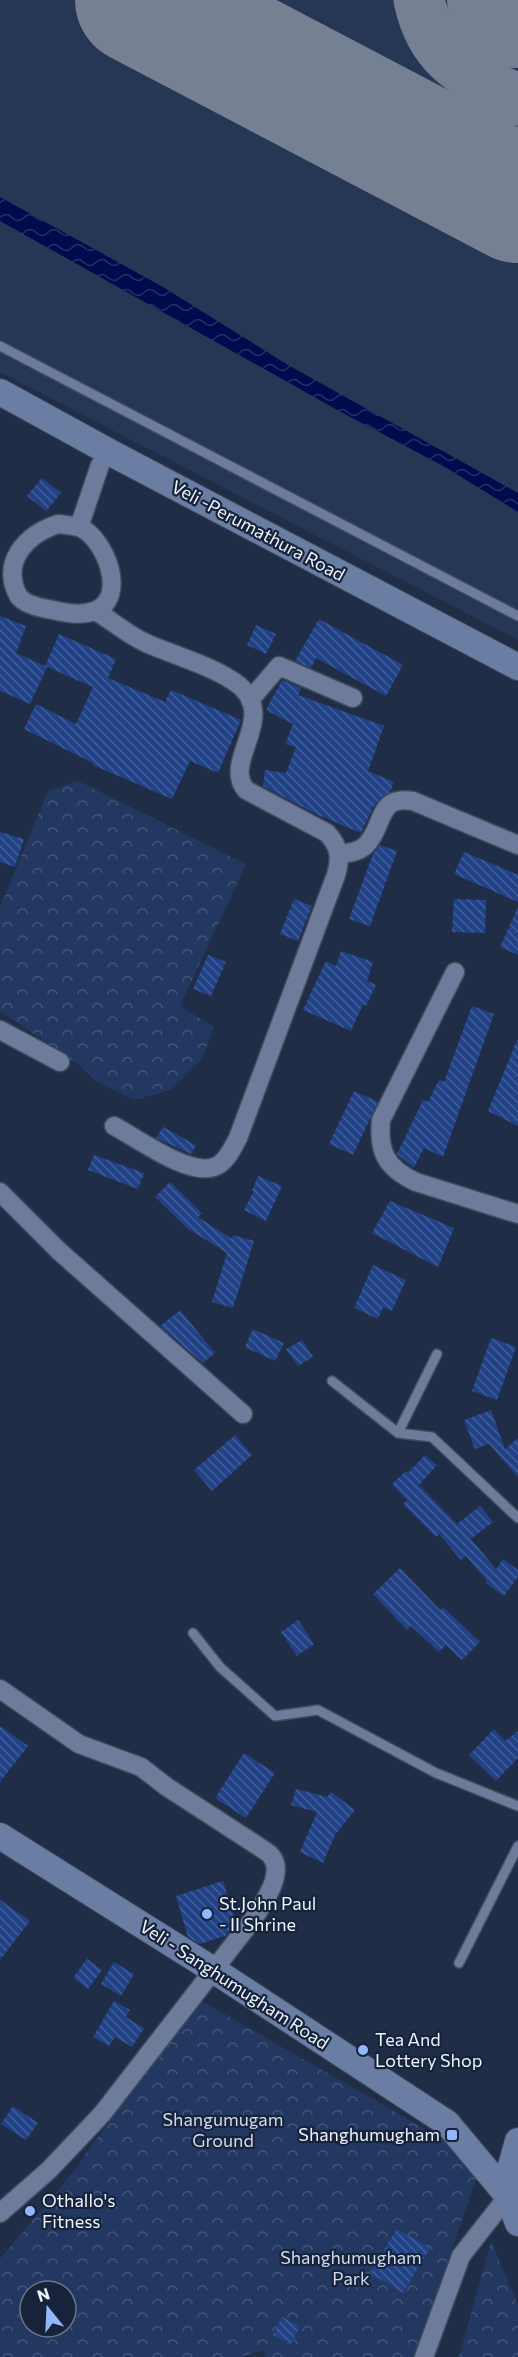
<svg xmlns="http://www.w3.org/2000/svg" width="518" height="2357" font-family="Commissioner,sans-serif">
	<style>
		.built { fill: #263655 }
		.park { fill: url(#park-crowns); fill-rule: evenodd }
		.water { fill: url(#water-waves) }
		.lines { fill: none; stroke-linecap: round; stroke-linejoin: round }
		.taxiway { stroke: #768093; stroke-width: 51 }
		.runway { stroke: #768093; stroke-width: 128 }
		.building { fill: url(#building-back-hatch) }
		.service-casing { stroke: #404a5d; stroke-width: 12 }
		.minor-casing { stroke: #404a5d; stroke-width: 21 }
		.secondary-casing { stroke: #404a5d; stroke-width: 28 }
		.service { stroke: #6c7c9a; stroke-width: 9 }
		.minor { stroke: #6c7c9a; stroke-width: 18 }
		.secondary { stroke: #6a7ea4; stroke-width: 26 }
		.poi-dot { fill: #92b7fd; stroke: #16233b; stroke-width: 2 }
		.labels { text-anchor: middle; stroke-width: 4.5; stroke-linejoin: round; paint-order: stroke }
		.street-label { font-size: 18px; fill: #eef3fd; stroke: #16233b }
		.poi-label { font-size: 18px; fill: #eef3fd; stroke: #16233b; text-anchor: start }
		.park-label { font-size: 18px; fill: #d0dbf0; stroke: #16233b }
	</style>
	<defs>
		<pattern id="park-crowns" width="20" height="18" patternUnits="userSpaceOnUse" patternTransform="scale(1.5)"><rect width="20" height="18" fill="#233861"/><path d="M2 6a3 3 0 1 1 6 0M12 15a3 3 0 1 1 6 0" fill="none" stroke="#435579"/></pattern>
		<pattern id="water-waves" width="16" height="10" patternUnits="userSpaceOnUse" patternTransform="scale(1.5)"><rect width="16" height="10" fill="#000b4e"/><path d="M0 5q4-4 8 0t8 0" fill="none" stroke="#262f68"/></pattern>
		<pattern id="building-back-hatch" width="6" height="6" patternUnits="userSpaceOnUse" patternTransform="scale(1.5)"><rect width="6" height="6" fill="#214287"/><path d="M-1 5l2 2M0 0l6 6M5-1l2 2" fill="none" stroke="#425e99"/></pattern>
	</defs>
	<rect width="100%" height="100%" fill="#202d46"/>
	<path class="built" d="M0 0H518V640L0 372Z"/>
	<path class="park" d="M78 781 246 864 180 1006 214 1027 202 1059 171 1090 134 1100 96 1081 79 1065 0 1011V907L48 791Z
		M198 1999 467 2153 476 2180 414 2357H265L263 2350 240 2357H0V2259L70 2176ZM30 2291H66V2327H30Z
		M491 2241 518 2305V2357H459Z"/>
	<path class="water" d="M0 197 163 287 288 365 518 493V512L445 467 339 411 0 221Z"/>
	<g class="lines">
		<path class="taxiway" d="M419 0C432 61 468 74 518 100"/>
		<path class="runway" d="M139 0 518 199
			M511 0 518 4"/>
	</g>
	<path class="building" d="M42 478 61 493 46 511 27 496Z
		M0 616 26 626 16 653 47 667 30 704 0 691Z
		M319 619 403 665 386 696 316 658 311 668 295 661Z
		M256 625 276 634 266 654 247 645Z
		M59 634 116 659 108 678 165 702 171 690 241 720 218 773 190 761 172 799 93 765V763L24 729 36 704 76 724 93 687 45 666Z
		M282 680 301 688 298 695 384 726 368 771 394 782 390 792 380 799 373 807 361 833 318 815 263 786 265 770 286 773 296 747 285 744 293 724 266 710Z
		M0 832 24 839 15 867 0 862Z
		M380 845 397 851 370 926 349 919 373 854Z
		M464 852 518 875V902L454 874Z
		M294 899 312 906 298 941 280 934Z
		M454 899 486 900 485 933 452 932Z
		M518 907V955L500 947Z
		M341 951 373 962 367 981 376 985 366 1006 363 1004 351 1031 303 1010 326 961 336 966Z
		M208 955 226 962 211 996 193 989Z
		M472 1006 494 1014 443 1157 424 1148 414 1168 397 1154 423 1100 428 1102 439 1080 444 1082Z
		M517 1040H518V1126L488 1111Z
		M354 1091 378 1102 353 1155 329 1144Z
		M163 1127 196 1145 191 1154 156 1138Z
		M94 1155 144 1173 138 1189 88 1170Z
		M258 1176 282 1186 266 1221 244 1210 254 1191H252Z
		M170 1182 202 1213 198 1217 232 1239 233 1235 254 1241 233 1308 212 1302 227 1253 187 1228 155 1197Z
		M390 1201 454 1228 438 1267 372 1233Z
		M373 1265 406 1280 392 1311 383 1307 378 1319 354 1308Z
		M180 1310 215 1353 203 1363 160 1326Z
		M253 1329 284 1343 275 1361 245 1347Z
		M491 1338 516 1347 497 1400 472 1391Z
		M302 1340 313 1357 298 1366 286 1349Z
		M491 1410 505 1449 518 1438V1477L489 1444 475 1449 464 1420Z
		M235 1435 252 1455 212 1491 194 1470Z
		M425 1455 437 1465 419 1485 457 1524 480 1506 493 1522 471 1539 496 1569 503 1559 518 1570V1577L504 1596 486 1583 487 1581 466 1556 461 1560 439 1534 436 1537 403 1504 407 1500 392 1484 406 1471 408 1473Z
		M400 1568 440 1610 443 1607 480 1642 462 1660 446 1645 439 1652 411 1626 407 1630 373 1594Z
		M298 1620 314 1644 297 1656 281 1632Z
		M0 1726 28 1746 0 1782Z
		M494 1729 505 1741 518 1731V1758L496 1781 469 1755Z
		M244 1753 275 1773 246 1818 215 1798Z
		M296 1789 327 1797 331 1792 355 1810 335 1835 323 1863 300 1852 317 1812 291 1805Z
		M223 1881 236 1923 225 1936 200 1944 188 1937 176 1896Z
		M0 1900 30 1921 0 1960Z
		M87 1959 102 1970 88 1989 73 1978Z
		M114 1962 134 1974 121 1996 101 1984Z
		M114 2001 130 2010 126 2017 144 2028 132 2047 115 2037 109 2046 93 2037Z
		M13 2106 38 2123 26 2140 1 2124Z
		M397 2229 430 2248 403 2293 370 2273Z
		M282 2317 300 2326 291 2344 273 2335Z"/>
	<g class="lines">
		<g class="service-casing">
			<path id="service" d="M0 346 518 616
				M332 1381 398 1433 432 1437 518 1518
				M398 1433 437 1354
				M193 1633 220 1667 275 1716 318 1710 436 1773 518 1806
				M459 1963 518 1846"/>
		</g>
		<g class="minor-casing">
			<path id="minor" d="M58 524C65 525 74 525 81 528 105 539 129 598 94 611 81 616 66 613 53 610 42 608 28 606 19 597 0 563 25 535 58 524Z
				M79 527 100 465
				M96 611C112 621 128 635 146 643 172 655 227 670 245 691 272 723 223 763 246 790L327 833C340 847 341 858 336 875L238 1138C232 1149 226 1163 214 1167 188 1176 137 1138 114 1126
				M250 700 279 666 353 698
				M339 854C349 853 359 852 366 845 385 826 376 795 413 801L518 845
				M455 972 381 1120C378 1152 386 1168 416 1182L518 1214
				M0 1030 60 1062
				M0 1192 59 1251 243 1414
				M0 1689 79 1744 141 1767 167 1787 267 1852C289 1868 264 1902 254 1918L102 2114 49 2170 0 2213
				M424 2357 461 2256 508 2196"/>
		</g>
		<g class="secondary-casing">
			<path id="secondary" d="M0 392 113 454 518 667
				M0 1836 215 1971 447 2123 508 2196
				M518 2141 510 2170 508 2196 518 2223"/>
		</g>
		<use href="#service" class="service"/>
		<use href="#minor" class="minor"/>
		<use href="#secondary" class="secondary"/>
	</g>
	<g class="poi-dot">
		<circle cx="207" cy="1914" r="6"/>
		<circle cx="363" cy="2050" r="6"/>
		<rect x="446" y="2129" width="12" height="12" rx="3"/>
		<circle cx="30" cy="2211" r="6"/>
	</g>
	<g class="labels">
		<g class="street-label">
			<text transform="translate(258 531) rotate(28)" y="6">Veli -Perumathura Road</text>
			<text transform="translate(234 1985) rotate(33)" y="6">Veli - Sanghumugham Road</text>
		</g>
		<g class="poi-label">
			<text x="219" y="1910">St.John Paul<tspan x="219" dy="21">- II Shrine</tspan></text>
			<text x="375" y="2046">Tea And<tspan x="375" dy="21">Lottery Shop</tspan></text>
			<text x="440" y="2141" text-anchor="end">Shanghumugham</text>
			<text x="42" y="2207">Othallo's<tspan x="42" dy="21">Fitness</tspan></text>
		</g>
		<g class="park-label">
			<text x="223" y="2126">Shangumugam<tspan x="223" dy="21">Ground</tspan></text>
			<text x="351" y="2264">Shanghumugham<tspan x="351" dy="21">Park</tspan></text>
		</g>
	</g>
	<g transform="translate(48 2309) rotate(342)"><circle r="28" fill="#16233b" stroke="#6c7689" stroke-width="1.5"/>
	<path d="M0-4.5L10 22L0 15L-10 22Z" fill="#92b7fd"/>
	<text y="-9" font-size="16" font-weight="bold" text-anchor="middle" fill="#eef3fd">N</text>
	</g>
</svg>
